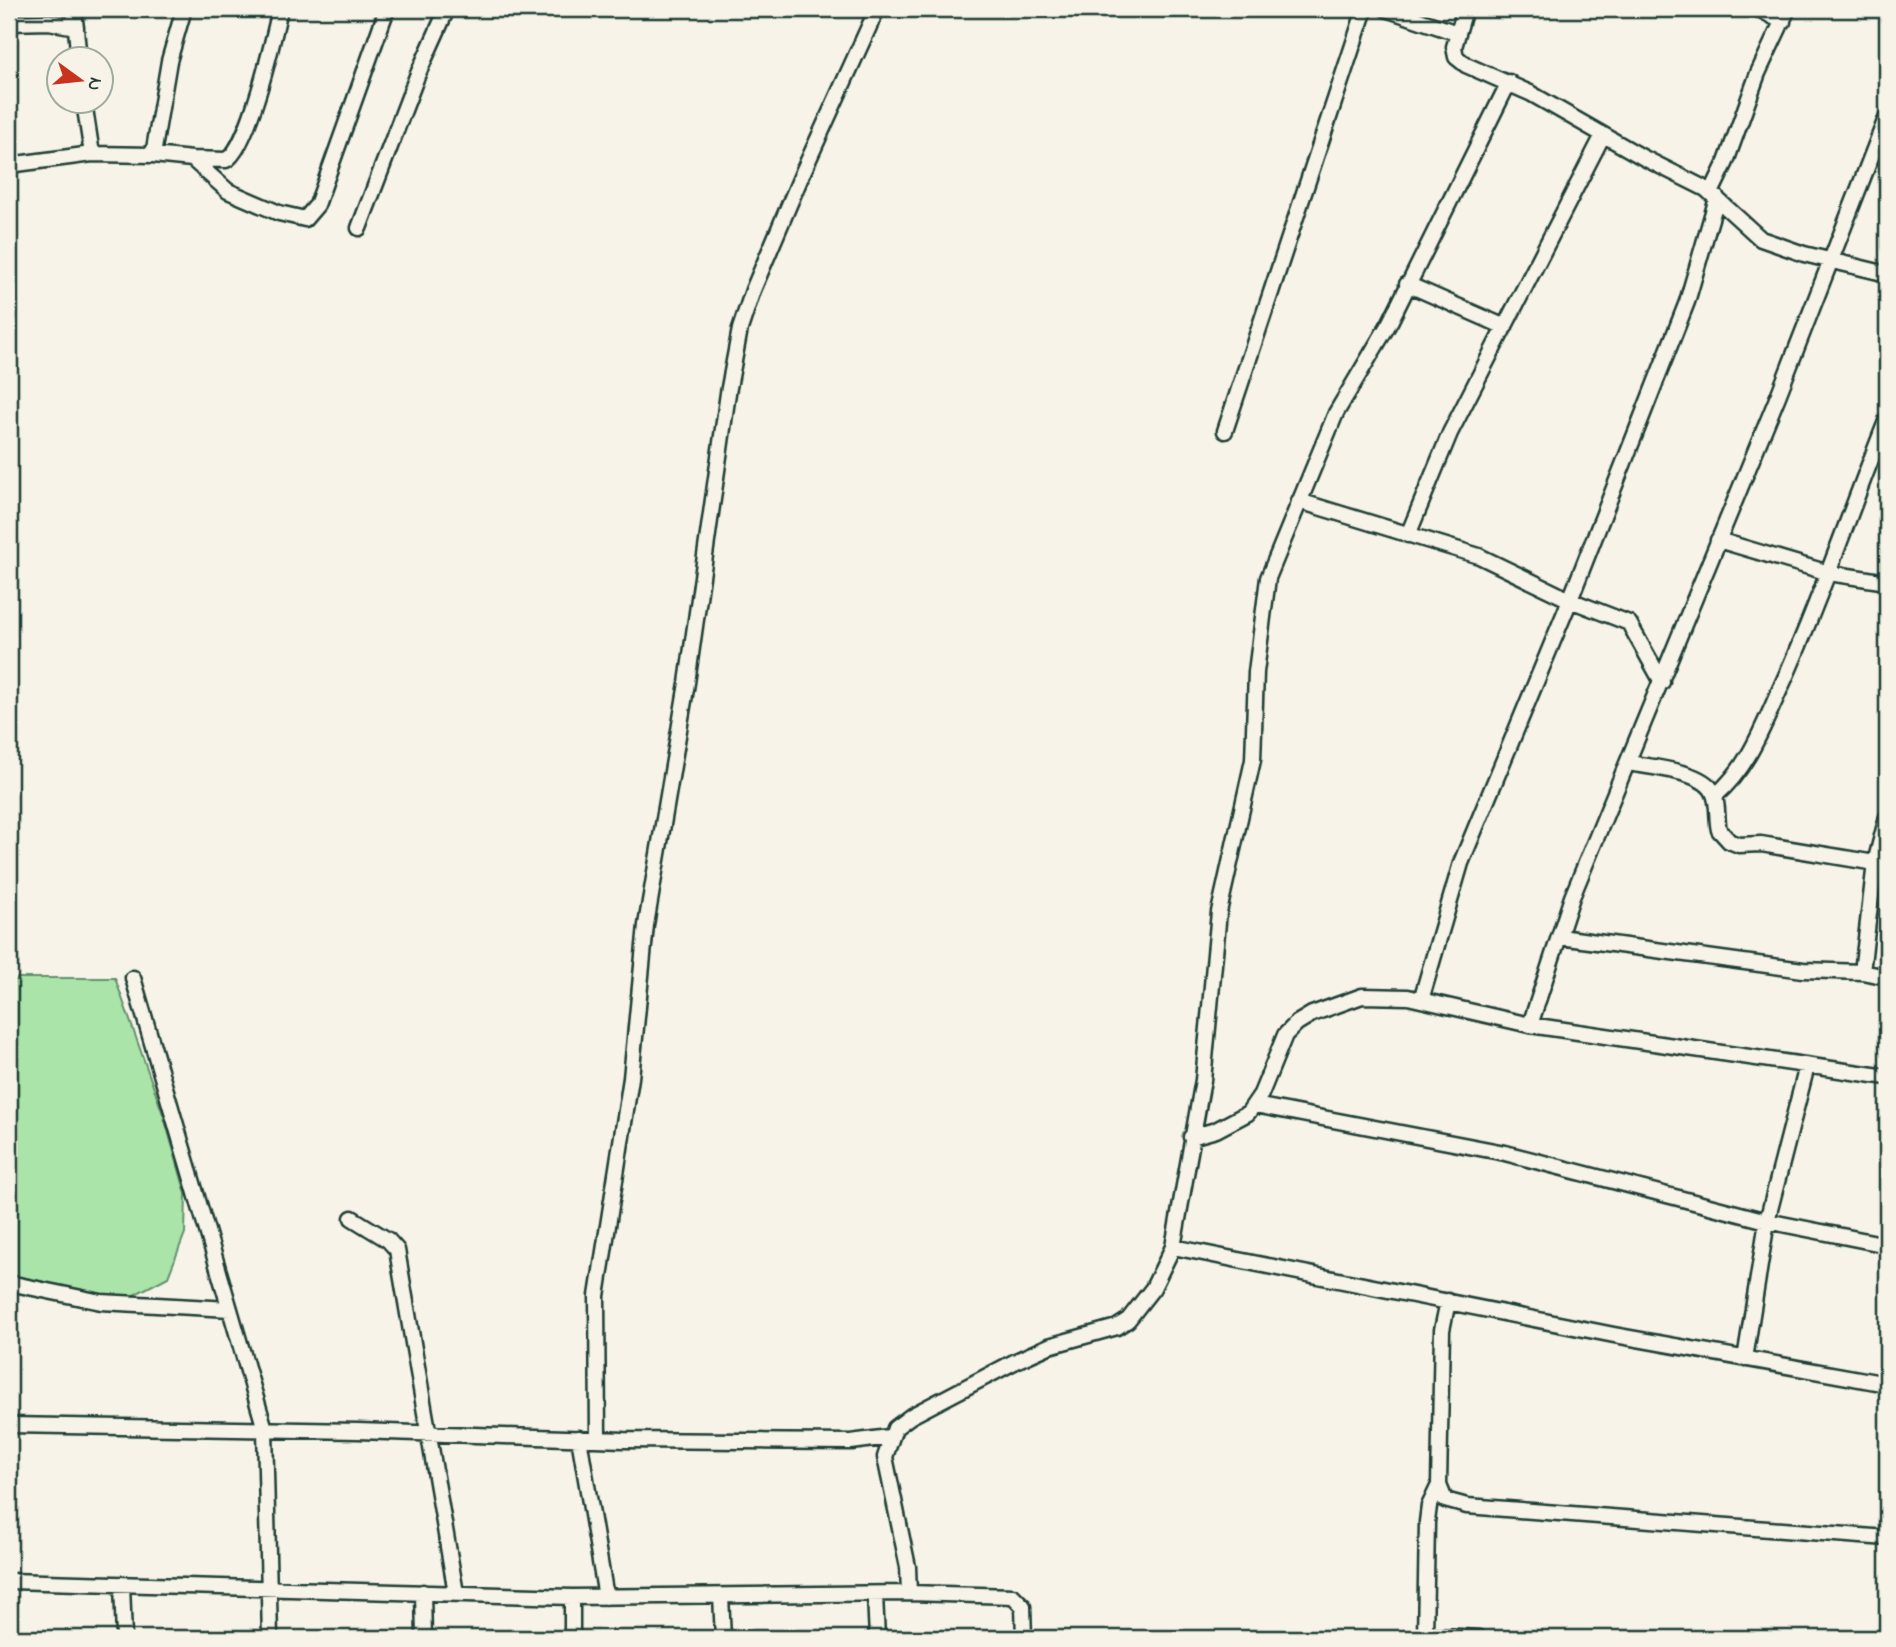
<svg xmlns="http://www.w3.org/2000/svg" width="1896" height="1647" font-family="'Indie Flower',sans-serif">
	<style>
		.green { fill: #aae4a9; stroke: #64906e; stroke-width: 2 }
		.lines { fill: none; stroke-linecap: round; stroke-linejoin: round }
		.minor-casing { stroke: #1f3d34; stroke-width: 19 }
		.minor { stroke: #f7f3e8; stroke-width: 14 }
	</style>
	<rect width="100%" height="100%" fill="#f7f3e8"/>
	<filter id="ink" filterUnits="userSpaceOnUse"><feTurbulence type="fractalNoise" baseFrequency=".0143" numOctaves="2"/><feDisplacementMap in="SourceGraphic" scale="14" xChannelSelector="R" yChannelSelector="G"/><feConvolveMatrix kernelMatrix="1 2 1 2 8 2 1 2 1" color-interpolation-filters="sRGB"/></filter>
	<g filter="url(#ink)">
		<path class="green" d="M18 978H115L164 1117 186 1194 185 1233 168 1277 130 1297 75 1294 15 1279 9 1274V986Z"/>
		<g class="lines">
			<g class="minor-casing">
				<path id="minor" d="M74 9 79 60
					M1386 9 1457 33
					M1465 9 1454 47 1456 57 1466 65 1530 93 1644 158 1706 189 1761 239 1804 254 1887 274
					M1759 9 1783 22
					M9 23 49 22 76 27
					M84 102 92 154
					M153 155 169 61 184 9
					M192 159 226 160C249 149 274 36 280 9
					M9 165 92 154 153 155 192 159 228 191 279 213 305 219 317 205 387 9
					M1711 193 1726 162 1758 73 1788 9
					M359 228 417 76 447 9
					M1407 284 1505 327
					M1225 431 1365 9
					M1299 501 1479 556 1570 600 1629 623 1662 682
					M1408 535 1450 433 1603 135
					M1718 540 1829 573 1887 582
					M1628 763C1650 767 1703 771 1713 792 1719 803 1716 818 1719 830L1729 841 1739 845 1761 844 1887 865
					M1715 796C1749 767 1763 726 1781 687 1821 599 1851 508 1887 419
					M1560 937 1803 970 1862 972 1887 977
					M1862 972 1875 863 1887 817
					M133 978 265 1429 270 1638
					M1421 1000 1461 863 1570 600 1687 302 1717 198
					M1530 1025 1572 897 1778 396 1887 116
					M1255 1105 1505 1153 1767 1221 1887 1245
					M1191 1137 1216 1130 1248 1113 1261 1094 1285 1035 1297 1023 1312 1014 1362 996 1408 997 1530 1025 1887 1077
					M352 1218 388 1240 397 1250 456 1593
					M1173 1247 1614 1335 1887 1384
					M9 1283 101 1302 230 1309
					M1448 1301 1442 1330 1439 1485 1445 1500 1467 1506 1887 1538
					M1745 1359 1767 1221 1807 1066
					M9 1425 358 1431 624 1440 851 1442 889 1437
					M579 1438 606 1597
					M598 1439 597 1296 631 1078 646 925 687 683 728 393 740 329 753 290 803 172 877 9
					M9 1581 572 1597 909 1593 908 1567 885 1457 895 1428 911 1416 1016 1361 1049 1346 1117 1327 1128 1320 1153 1288 1173 1247 1203 1080 1219 912 1253 760 1256 672 1268 578 1336 413 1390 322 1509 82
					M122 1584 124 1638
					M423 1592 424 1638
					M909 1593 1013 1596 1023 1606 1024 1638
					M875 1595 877 1638
					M721 1596 723 1638
					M572 1597V1638
					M1425 1635 1479 1638
					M1425 1638 1427 1522 1429 1506 1439 1485"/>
			</g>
			<use href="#minor" class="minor"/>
		</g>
	</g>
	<rect width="1896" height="1647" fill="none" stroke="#f7f3e8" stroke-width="35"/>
	<rect x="18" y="18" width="1861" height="1612" fill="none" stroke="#1f3d34" stroke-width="2.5" filter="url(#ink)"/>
	<g transform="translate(80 80) rotate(105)"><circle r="33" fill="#f7f3e8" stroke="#a1aaa0" stroke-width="2"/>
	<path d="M0-5L12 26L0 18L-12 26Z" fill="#c8321e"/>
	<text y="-10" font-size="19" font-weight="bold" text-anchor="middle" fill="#1f3d34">N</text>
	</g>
</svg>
